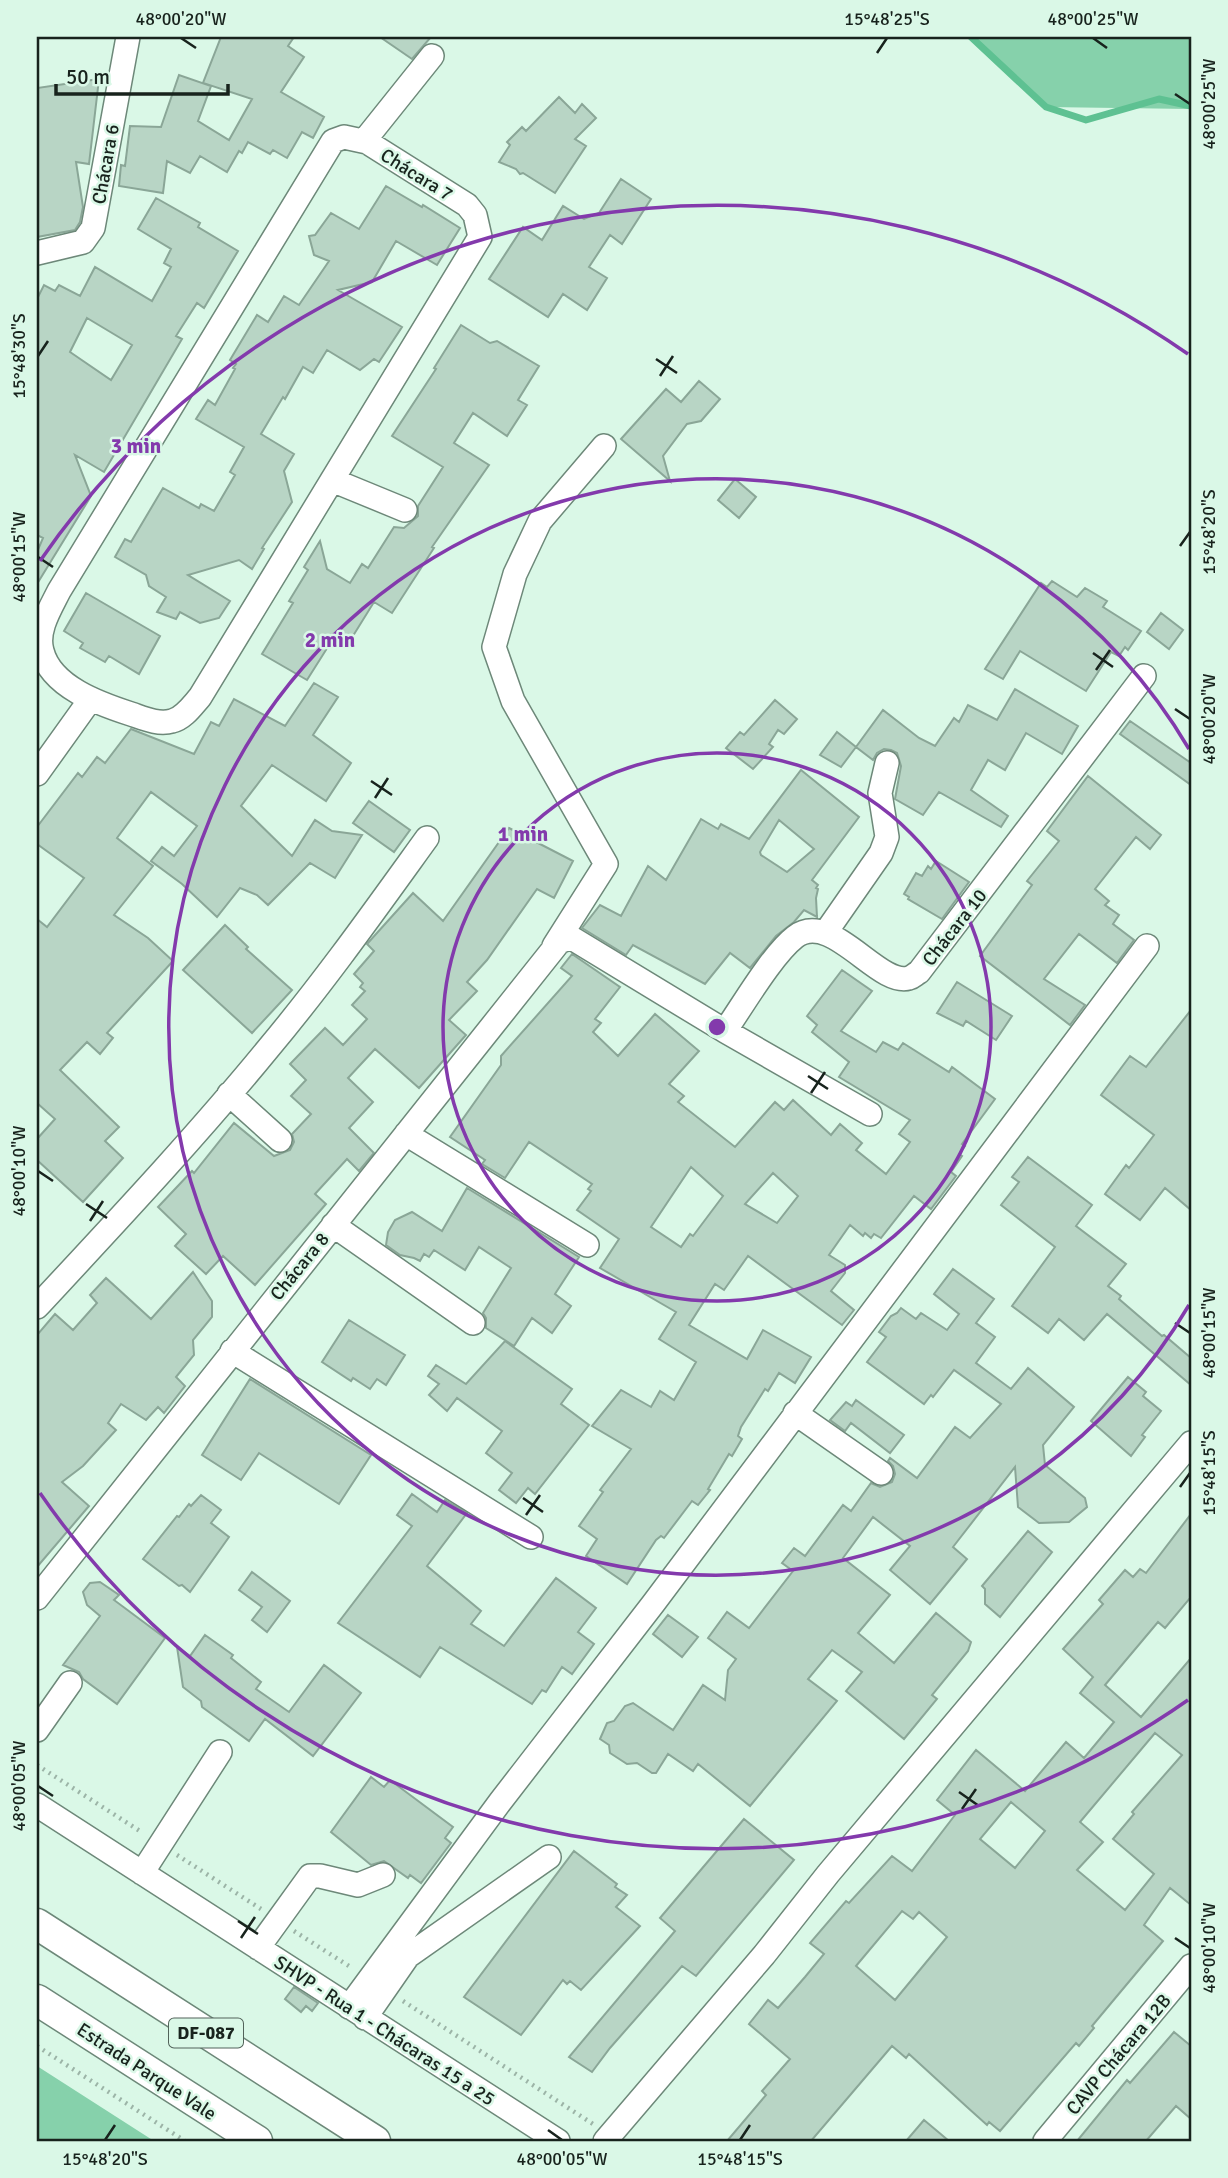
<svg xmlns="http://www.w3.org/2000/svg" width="1228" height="2178" font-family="Signika,sans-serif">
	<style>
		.green { fill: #86d1ab }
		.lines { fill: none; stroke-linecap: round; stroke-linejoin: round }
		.stream { stroke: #5ec192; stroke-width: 7 }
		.building { fill: #b8d5c5; stroke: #8aa697; stroke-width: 2; fill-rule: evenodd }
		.minor-casing { stroke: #6d8879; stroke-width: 26 }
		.major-casing { stroke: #6d8879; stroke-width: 33 }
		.path { stroke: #9cb4a7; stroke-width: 4.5; stroke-dasharray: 2 5; stroke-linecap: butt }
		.minor { stroke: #fff; stroke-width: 23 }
		.major { stroke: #fff; stroke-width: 30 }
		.ticks { fill: none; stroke: #18231d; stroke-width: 2.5 }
		.ring { fill: none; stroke: #833aac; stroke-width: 3.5 }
		.labels { text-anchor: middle; stroke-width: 5; stroke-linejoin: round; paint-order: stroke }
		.shield { fill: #daf8e7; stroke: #52635a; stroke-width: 2 }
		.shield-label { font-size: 18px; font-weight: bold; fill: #18231d }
		.street-label { font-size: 19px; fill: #18231d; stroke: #daf8e7 }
		.centre { fill: #833aac; stroke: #daf8e7; stroke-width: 3.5 }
		.ring-label { font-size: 21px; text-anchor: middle; font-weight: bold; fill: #833aac; stroke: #daf8e7; stroke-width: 5; stroke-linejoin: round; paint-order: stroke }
		.neatline { fill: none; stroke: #18231d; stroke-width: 2.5 }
		.ticks-label { font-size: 18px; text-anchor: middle; fill: #18231d }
	</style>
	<rect width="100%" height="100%" fill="#daf8e7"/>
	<path class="green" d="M971 37H1191V109L1046 107Z
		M37 2066 154 2141H37Z"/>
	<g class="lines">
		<path class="stream" d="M971 37 1046 107 1086 120 1159 99 1191 106"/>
	</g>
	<path class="building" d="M221 37H294L288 46 304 57 281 92 324 117 313 138 302 132 287 158 273 150 270 154 248 142 242 153 239 151 227 172 200 156 190 173 167 161 163 193 119 186 121 165 125 166 130 126 161 127 179 75 211 86 198 121 229 140 252 99 203 83Z
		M380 37H431L412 59Z
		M99 79 89 164 76 162 83 207 80 222 75 230 37 237V88Z
		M559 97 575 113 582 104 596 118 575 139 586 146 555 193 523 173 520 174 516 169 499 162 510 145 507 142 522 127 526 131Z
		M621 179 651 199 622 244 610 235 589 267 607 278 587 310 563 294 548 317 489 279 523 227 542 240 563 206 584 219 599 213Z
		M386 186 422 207 423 205 460 228 437 265 396 241 372 282 338 290 402 327 379 362 374 359 360 370 327 350 313 373 303 367 285 399 283 397 261 434 294 454 284 471 292 502 262 548 264 549 252 569 239 560 188 575 230 601 219 618 200 623 180 612 176 619 157 612 166 597 149 586 146 575 115 557 125 539 131 542 163 488 199 508 201 504 214 511 235 475 230 472 244 447 196 419 208 400 215 405 235 369 233 368 236 364 230 360 257 315 268 322 284 296 299 305 329 261 314 255 309 236 315 235 331 213 359 229Z
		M156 198 200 223 198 227 238 251 204 308 197 303 176 336 182 339 104 472 75 455 91 496 37 584V552L43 538 37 535V299L44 285 55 291 59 285 80 296 95 267 152 301 171 267 164 263 171 249 138 229ZM87 318 132 345 111 380 70 352Z
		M461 325 490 343 497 341 539 366 518 400 527 405 507 436 473 413 454 443 489 465 432 547 434 548 392 613 374 602 348 644 336 642 335 644 331 642 307 680 262 654 293 603 289 601 308 570 304 567 320 541 327 569 350 583 362 564 368 568 394 527 404 528 418 516V506L443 467 392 436 436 369 434 368Z
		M699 381 720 399 701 421 687 424 663 456 670 481 621 439 666 389 681 402Z
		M735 479 756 497 739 518 718 500Z
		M1052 581 1077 597 1085 588 1107 601 1103 607 1141 631 1128 650 1125 647 1119 656 1111 652 1086 691 1020 651 1003 679 985 669 1041 583 1047 587Z
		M86 593 160 636 139 674 109 656 105 662 80 648 83 643 64 631Z
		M1161 613 1183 630 1169 649 1147 632Z
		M314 683 338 697 313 735 351 763 326 801 272 765 241 806 292 856 315 820 332 831 362 835 335 878 310 863 268 905 257 895 240 888 217 917 182 884 151 861 162 847 174 856 197 826 151 792 117 838 153 866 114 915 148 938 173 961 107 1033 113 1038 100 1054 87 1042 60 1070 119 1127 105 1141 123 1158 83 1202 37 1160V1139L55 1119 37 1103V919L47 927 84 878 37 844V827L78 773 82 777 97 757 105 763 131 729 194 754 211 722 219 726 234 699 285 726Z
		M1015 689 1078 726 1062 754 1026 733 1005 770 988 760 971 790 1008 816 1001 827 939 792 923 815 895 799 901 766 897 753 891 750 884 749 877 753 873 760 856 747 883 710 919 738 935 746 954 718 959 722 968 705 997 720Z
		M775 700 797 719 784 734 778 730 769 744 773 747 753 769 726 748 740 732 744 735Z
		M1130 721 1191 763V785L1120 734Z
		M837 732 856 747 841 767 820 755Z
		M801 770 859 817 812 880 818 885 816 888 818 889 816 898 817 917 804 910 794 922 776 936 750 968 730 953 705 984 633 945 626 955 582 928 600 905 621 916 648 866 666 880 701 819 718 829 721 824 749 839ZM779 820 814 849 787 872 761 855 760 852Z
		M1088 776 1161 835 1150 849 1136 837 1095 889 1109 901 1105 905 1119 915 1113 924 1134 940 1117 963 1079 934 1044 979 1085 1005 1070 1025 980 956 1032 885 1027 881 1059 841 1047 831Z
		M369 801 410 830 394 852 353 823Z
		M509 828 573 861 554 898 537 889 487 960 467 982 477 991 449 1020 466 1035 419 1088 375 1049 348 1078 373 1102 349 1128 374 1153 359 1171 347 1159 315 1194 326 1204 255 1285 223 1256 206 1274 175 1246 186 1234 158 1207 192 1171 194 1173 234 1123 274 1156 290 1150 294 1142 292 1134 311 1114 291 1096 306 1080 290 1064 325 1028 343 1045 367 1019 352 1005 365 991 360 987 363 983 354 974 374 951 367 944 413 893 443 921Z
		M936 861 969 882 942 919 908 899 909 897 904 894 916 873 922 876 928 866 931 869Z
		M225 925 248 947 246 949 292 990 252 1033 183 970Z
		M572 954 620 987 595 1019 601 1023 593 1032 618 1056 655 1014 699 1051 669 1084 684 1096 678 1102 735 1147 775 1102 784 1110 793 1100 831 1135 840 1124 862 1143 856 1150 886 1174 910 1142 899 1134 910 1120 839 1077 849 1062 812 1032 817 1025 807 1016 842 970 872 991 841 1031 876 1052 883 1042 898 1050 903 1043 949 1072 952 1067 995 1099 962 1144 965 1146 959 1154 962 1156 951 1172 956 1176 931 1209 914 1196 881 1238 874 1234 871 1238 865 1233 863 1236 850 1225 829 1255 845 1265V1273L831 1291 854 1310 842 1325 748 1256 724 1290 715 1284 689 1325 747 1359 763 1330 811 1357 795 1383 779 1373 768 1391 765 1389 741 1427 738 1436 742 1439 732 1456 729 1454 708 1489 710 1490 698 1505 692 1501 664 1538 661 1536 656 1540 627 1584 586 1556 597 1539 579 1526 603 1492 600 1490 631 1449 592 1426 621 1390 651 1407 660 1391 674 1400 696 1362 659 1339 676 1312 600 1268 619 1239 577 1210 591 1191 588 1189 592 1184 529 1142 505 1178 482 1164 485 1160 450 1137 501 1065V1056L572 976 561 968ZM691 1167 723 1196 693 1236 690 1234 681 1247 651 1227ZM773 1173 798 1196 777 1223 745 1204Z
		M957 982 1012 1016 996 1040 966 1021 963 1026 937 1013Z
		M1191 1010V1210L1165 1188 1140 1220 1105 1194 1126 1165 1129 1168 1154 1135 1101 1095 1130 1056 1146 1067Z
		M1028 1157 1092 1205 1076 1226 1126 1264 1108 1286 1121 1296 1119 1299 1162 1336 1164 1335 1191 1358V1385L1107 1314 1084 1340 1059 1319 1048 1333 1012 1306 1055 1247 1001 1205 1019 1182 1012 1177Z
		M467 1188 579 1257 555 1294 571 1306 552 1333 532 1318 514 1346 486 1328V1318L483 1313 511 1268 479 1247 465 1270 434 1250 429 1257 424 1254 420 1261 414 1258 400 1255 386 1245 388 1232 395 1220 412 1212 442 1231Z
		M953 1269 994 1299 976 1323 995 1337 976 1363 1011 1389 1028 1368 1074 1407 1043 1445 1045 1465 1085 1498 1087 1507 1069 1522 1039 1523 1018 1507 1015 1467 953 1547 967 1559 930 1604 890 1570 910 1546 873 1517 843 1558 890 1595 858 1633 894 1663 936 1613 971 1642 968 1651 932 1695 937 1699 904 1739 846 1691 862 1672 832 1650 808 1679 837 1701 750 1806 698 1764 693 1771 668 1754 656 1773H652L637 1763 627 1764 610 1753 609 1745 600 1739 607 1723 614 1721 625 1706 633 1703 673 1730 703 1685 725 1700 728 1670 736 1659 708 1638 727 1612 749 1628 793 1571 782 1563 794 1548 805 1556 843 1505 851 1511 871 1483 880 1487 892 1482 895 1474 893 1466 888 1461 890 1458 917 1478 955 1427 970 1438 1001 1404 954 1370 933 1397 931 1395 924 1404 867 1362 886 1337 879 1332 891 1316 897 1313 901 1308 916 1319 921 1313 947 1330 959 1314 934 1294Z
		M193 1272 212 1301V1317L193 1340 194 1355 176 1377 185 1386 164 1413 158 1407 146 1420 121 1404 108 1423 116 1430 83 1466 62 1482 89 1506 37 1567V1335L55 1314 73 1330 97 1303 90 1295 106 1278 151 1319Z
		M349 1320 405 1355 386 1385 377 1379 370 1389 353 1378 351 1381 322 1362Z
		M505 1341 572 1389 561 1404 589 1425 535 1494 528 1488 516 1503 499 1490 512 1473 486 1453 502 1431 457 1398 447 1411 429 1395 439 1384 428 1376 436 1365 466 1384Z
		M1128 1377 1146 1392 1143 1396 1161 1411 1142 1435 1145 1437 1131 1456 1091 1421Z
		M250 1379 371 1455 339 1504 259 1453 241 1480 202 1455Z
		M856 1400 904 1435 890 1453 851 1423 845 1431 830 1420 846 1402 852 1406Z
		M412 1494 437 1512 445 1500 467 1513 427 1566 481 1611 471 1624 504 1646 556 1578 596 1608 578 1632 594 1644 572 1674 562 1667 546 1692 542 1690 532 1704 440 1647 420 1677 338 1623 412 1526 397 1515Z
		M201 1495 221 1510 211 1523 229 1537 190 1592 182 1585 179 1586 143 1559 177 1516 179 1517 189 1504 191 1506Z
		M1191 1514V1597L1165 1628 1158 1622 1105 1685 1141 1717 1191 1658V1905L1170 1888 1144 1925 1163 1941 1112 2002 1092 2026 1094 2028 1079 2046 1076 2043 1000 2131 989 2122 987 2125 967 2107 909 2054 906 2058 892 2046 811 2141H727L766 2095 762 2091 790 2059 749 2024 768 2000 778 2008 805 1977 824 1954 810 1943 846 1901 849 1903 892 1856 912 1871 955 1815 937 1800 976 1750 1025 1791 1066 1742 1084 1758 1114 1722 1080 1693 1093 1677 1063 1649 1103 1604 1099 1600 1125 1570 1133 1577 1140 1569 1146 1573ZM1155 1733 1182 1755 1132 1812 1134 1814 1113 1839 1154 1874 1125 1910 1077 1870 1103 1842 1080 1822ZM1011 1802 1045 1831 1015 1868 980 1839ZM902 1911 913 1919 919 1912 947 1937 895 2000 856 1966Z
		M1028 1531 1052 1552 1000 1617 985 1604V1589L982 1586Z
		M252 1572 290 1601 267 1632 252 1620 262 1607 239 1590Z
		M100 1582 119 1595 114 1600 165 1638 117 1704 83 1679 79 1672 63 1665 100 1616 87 1605 83 1592 90 1583Z
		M668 1615 698 1637 682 1657 653 1634Z
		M205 1635 233 1655 231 1658 261 1682 256 1689 289 1712 324 1665 361 1693 313 1756 265 1719 249 1741 202 1707 201 1701 183 1687 177 1647 190 1656Z
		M371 1777 384 1787 390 1780 453 1827 445 1838 451 1843 421 1883 410 1875 408 1878 384 1861 371 1865 331 1832Z
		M744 1819 794 1860 696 1976 682 1966 610 2048 592 2072 569 2057 675 1931 660 1918Z
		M574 1851 617 1884 615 1887 627 1895 616 1907 640 1926 581 1990 570 1981 567 1984 563 1980 521 2035 464 1997Z
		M294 1987 318 2003 312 2011 306 2006 301 2012 285 1999Z
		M1174 2032 1191 2046V2119L1176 2106 1146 2141H1077L1127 2080 1130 2083Z
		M924 2120 949 2141H906Z"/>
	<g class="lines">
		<g class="minor-casing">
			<path id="minor" d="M344 137 367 142 467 205 475 215 480 237 200 697C192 706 184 718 172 721 158 725 143 718 131 714 100 704 51 687 42 651 36 631 50 609 59 591L333 141Z
				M364 141 432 56
				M37 253 83 242 93 228 128 37
				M332 480 405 510
				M37 774 90 700
				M826 932 881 853 887 837 880 793 887 763
				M554 946 606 864 513 701 494 647 515 574 540 521 604 446
				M725 1031C743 1005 772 955 795 937 831 909 878 987 909 978 913 977 915 974 919 972L1144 676
				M229 1094 280 1140
				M406 1134 587 1245
				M333 1225 473 1323
				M37 1307C115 1223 194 1139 267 1050 324 982 375 910 427 838
				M232 1351 531 1537
				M795 1413 881 1473
				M37 1598 559 942 569 938 575 940 725 1031 870 1114
				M37 1730 70 1683
				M37 1805 558 2141
				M142 1873 220 1752
				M258 1948 310 1876H320L358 1885 383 1875
				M349 2007 500 1802 653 1604 1147 946
				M365 2018 408 1956 549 1857
				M605 2141 764 1955 828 1874 1191 1443
				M1045 2141 1191 1966"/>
		</g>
		<g class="major-casing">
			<path id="major" d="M37 1924 375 2141
				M37 2000 257 2141"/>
		</g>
		<path class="path" d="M37 1765 143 1833
			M177 1855 261 1909
			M294 1931 352 1968
			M403 2001 593 2124
			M37 2046 185 2141"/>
		<use href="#minor" class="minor"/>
		<use href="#major" class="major"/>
	</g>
	<path class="ticks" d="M181 38 196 48M1093 38 1107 48M877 53 887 38M1175 94 1190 104M38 356 48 341M656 359 677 373M660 376 673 356M1180 546 1190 532M38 557 53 567M1093 653 1113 667M1096 670 1110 650M1175 709 1190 719M371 781 392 795M375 798 388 778M808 1076 828 1089M811 1093 825 1072M38 1171 53 1181M86 1204 107 1218M90 1221 103 1201M1175 1323 1190 1333M1180 1487 1190 1473M523 1498 543 1512M526 1515 540 1495M38 1786 53 1796M959 1792 979 1806M962 1809 976 1789M238 1921 258 1934M241 1938 255 1917M1175 1938 1190 1948M548 2130 562 2140M105 2140 115 2125M740 2140 750 2125"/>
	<g class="ring">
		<circle cx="717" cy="1027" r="274"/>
		<path d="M1189 1305A548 548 0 1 1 1189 749"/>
		<path d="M1188 1700A822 822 0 0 1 40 1493M40 561A822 822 0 0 1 1188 354"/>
	</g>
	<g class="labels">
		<rect class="shield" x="169" y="2018.5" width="74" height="29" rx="5"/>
		<g class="shield-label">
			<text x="206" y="2039">DF-087</text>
		</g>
		<g class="street-label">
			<text transform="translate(105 164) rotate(-80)" y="7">Chácara 6</text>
			<text transform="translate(417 174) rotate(32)" y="7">Chácara 7</text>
			<text transform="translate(954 927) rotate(-52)" y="7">Chácara 10</text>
			<text transform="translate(299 1266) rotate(-51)" y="7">Chácara 8</text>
			<text transform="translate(385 2030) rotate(33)" y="7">SHVP - Rua 1 - Chácaras 15 a 25</text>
			<text transform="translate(1118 2054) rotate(-50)" y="7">CAVP Chácara 12B</text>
			<text transform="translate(147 2071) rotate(33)" y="7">Estrada Parque Vale</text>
		</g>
	</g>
	<circle cx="717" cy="1027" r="10" class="centre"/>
	<g class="ring-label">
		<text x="136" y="453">3 min</text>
		<text x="330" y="647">2 min</text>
		<text x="523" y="841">1 min</text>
	</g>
	<rect width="1228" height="2178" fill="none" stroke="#daf8e7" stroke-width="77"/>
	<path d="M56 84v10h172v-10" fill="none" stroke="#18231d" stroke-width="3.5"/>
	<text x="66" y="84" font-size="21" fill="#18231d" stroke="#daf8e7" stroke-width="5" paint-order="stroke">50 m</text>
	<rect x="38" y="38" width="1152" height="2102" class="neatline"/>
	<g class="ticks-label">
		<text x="181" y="25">48°00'20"W</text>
		<text x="887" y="25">15°48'25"S</text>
		<text x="1093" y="25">48°00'25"W</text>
		<text transform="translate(1209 104) rotate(-90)" y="6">48°00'25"W</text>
		<text transform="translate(19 356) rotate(-90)" y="6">15°48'30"S</text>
		<text transform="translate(1209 532) rotate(-90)" y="6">15°48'20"S</text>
		<text transform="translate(19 557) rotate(-90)" y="6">48°00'15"W</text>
		<text transform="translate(1209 719) rotate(-90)" y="6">48°00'20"W</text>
		<text transform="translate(19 1171) rotate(-90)" y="6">48°00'10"W</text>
		<text transform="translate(1209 1333) rotate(-90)" y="6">48°00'15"W</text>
		<text transform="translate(1209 1473) rotate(-90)" y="6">15°48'15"S</text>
		<text transform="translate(19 1786) rotate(-90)" y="6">48°00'05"W</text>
		<text transform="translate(1209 1948) rotate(-90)" y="6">48°00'10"W</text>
		<text x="105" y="2165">15°48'20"S</text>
		<text x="562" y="2165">48°00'05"W</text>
		<text x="740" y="2165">15°48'15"S</text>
	</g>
</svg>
